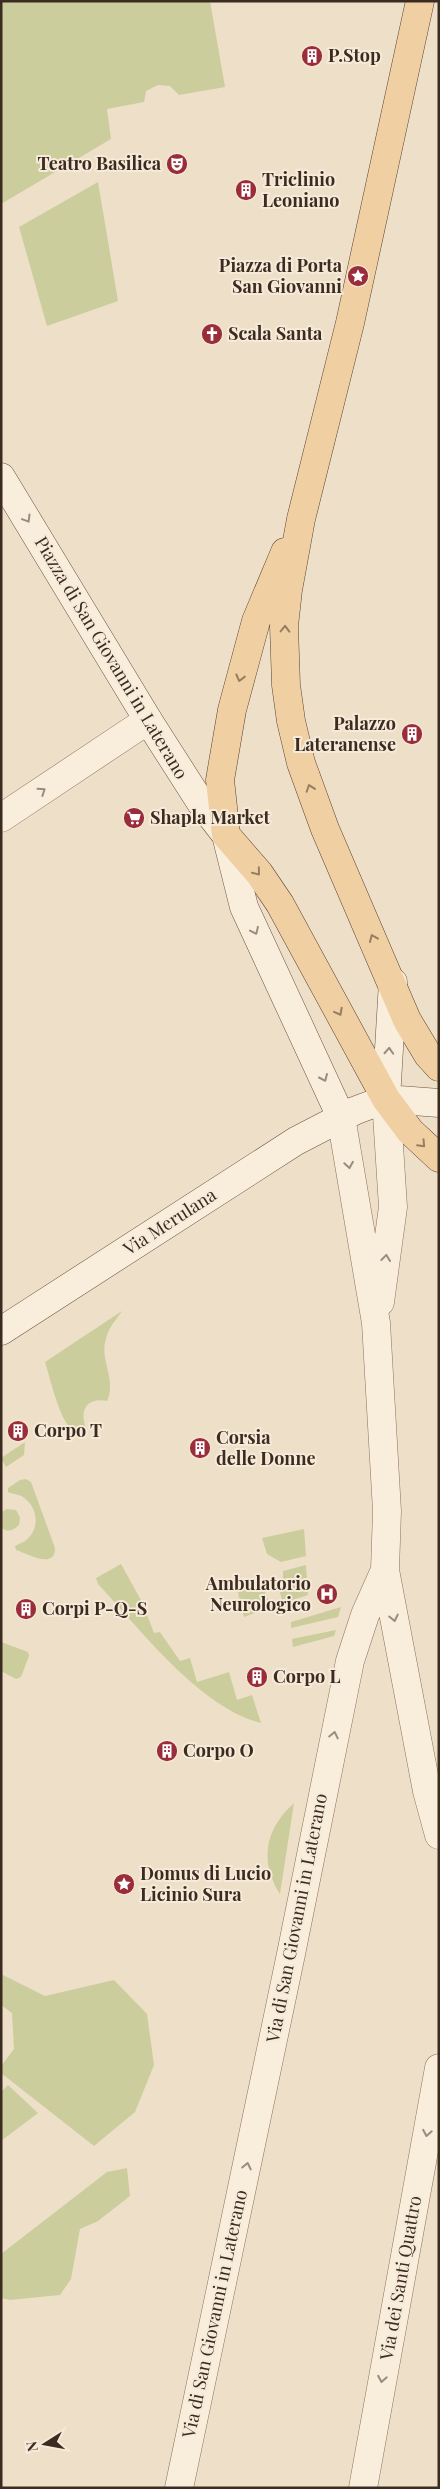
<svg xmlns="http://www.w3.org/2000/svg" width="440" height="2489" font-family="'Playfair Display',serif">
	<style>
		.green { fill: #cccd9c }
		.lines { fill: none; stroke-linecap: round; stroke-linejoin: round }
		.minor-casing { stroke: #8b715d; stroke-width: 29 }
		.secondary-casing { stroke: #6d5240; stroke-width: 29 }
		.primary-casing { stroke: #594031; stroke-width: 29 }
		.minor { stroke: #f9eddc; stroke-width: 28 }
		.secondary { stroke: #f9eddc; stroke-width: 28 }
		.primary { stroke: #f0d0a2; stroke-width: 28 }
		.oneway { stroke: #9a8c7e }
		.oneway2 { stroke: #967e62 }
		.labels { text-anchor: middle; stroke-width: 4; stroke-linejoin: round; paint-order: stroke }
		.poi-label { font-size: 18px; font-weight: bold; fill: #3b2b21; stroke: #f6ead8; text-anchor: start }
		.street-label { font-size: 18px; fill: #3b2b21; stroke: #f6ead8 }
	</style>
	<rect width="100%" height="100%" fill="#eedfc9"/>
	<path class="green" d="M1 1H210L225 87 179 95 170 86 158 85 146 91 144 102 107 109 111 139 1 204Z
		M98 182 118 301 47 326 19 227Z
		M122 1311C116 1320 108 1328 106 1339 99 1360 117 1379 107 1401 87 1397 79 1410 86 1428 81 1429 75 1431 71 1428 59 1419 50 1377 45 1362Z
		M25 1442 24 1455 6 1467 1 1458Z
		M26 1479 31 1482 55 1548C55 1570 28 1554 16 1550L15 1546C18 1544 22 1543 25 1541 41 1529 38 1507 23 1497 19 1494 13 1494 8 1492V1488L20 1480Z
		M7 1509 16 1510 20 1517 19 1525C13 1531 7 1533 1 1527V1512Z
		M304 1529 306 1556 281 1562 267 1554 262 1538Z
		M121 1564 142 1602 154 1633 160 1632 180 1661 190 1658 197 1682 229 1672 237 1700 252 1695 261 1723C199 1707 141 1630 98 1584L96 1578Z
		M306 1565 308 1595 283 1603 278 1586 283 1577V1571Z
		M251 1581 259 1589H264L271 1607 244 1617 236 1585Z
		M341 1607 338 1617 291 1628V1622Z
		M336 1630 334 1636 293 1647 292 1639Z
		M1 1642 28 1652 29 1656 21 1677 16 1679 1 1671Z
		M294 1803 280 1894C259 1861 265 1829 294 1803Z
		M1 1974 45 1996 114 1980 147 2014 154 2065 135 2112 94 2146 1 2073V2066L14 2049 12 2013 1 2005Z
		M8 2085 38 2113 1 2141V2092Z
		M127 2168 130 2196 98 2221 80 2229 71 2279 60 2295 10 2300 1 2298V2254L107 2172Z"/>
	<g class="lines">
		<g class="minor-casing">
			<path id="minor" d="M1 818 148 720
				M380 1302 393 1207 386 1099
				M385 1570 427 1791 439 1835
				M179 2488 291 1954 350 1661 365 1615 385 1570 387 1511 376 1323 341 1117
				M363 2488 439 2068"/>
		</g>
		<g class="secondary-casing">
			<path id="secondary" d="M1 477 148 720 201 803 226 835 244 907 341 1117
				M386 1099 393 982
				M1 1331 296 1141 354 1111 386 1099 439 1103"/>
		</g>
		<g class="primary-casing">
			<path id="primary" d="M420 1 350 323 301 519 288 590 284 626 286 685 291 721 301 763 325 829 407 1020 428 1055 439 1067
				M285 552 256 621 232 710 220 780 226 835 259 873 280 904 386 1099 410 1131 439 1158"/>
		</g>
		<use href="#minor" class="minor"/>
		<use href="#secondary" class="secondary"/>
		<use href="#primary" class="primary"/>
	</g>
	<defs><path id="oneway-chevron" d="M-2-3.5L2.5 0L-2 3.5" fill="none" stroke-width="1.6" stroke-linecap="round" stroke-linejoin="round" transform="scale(1.25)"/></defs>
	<g class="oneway">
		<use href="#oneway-chevron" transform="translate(27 519) rotate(59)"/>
		<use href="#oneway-chevron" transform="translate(42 791) rotate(-34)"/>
		<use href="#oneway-chevron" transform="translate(255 931) rotate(65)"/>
		<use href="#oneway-chevron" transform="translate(389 1051) rotate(-87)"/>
		<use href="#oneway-chevron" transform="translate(324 1078) rotate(66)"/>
		<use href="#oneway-chevron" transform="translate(349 1165) rotate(81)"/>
		<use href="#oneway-chevron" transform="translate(386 1258) rotate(-83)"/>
		<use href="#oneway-chevron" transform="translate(394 1618) rotate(78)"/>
		<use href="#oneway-chevron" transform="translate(334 1735) rotate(-78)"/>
		<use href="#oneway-chevron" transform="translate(427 2133) rotate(100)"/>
		<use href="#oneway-chevron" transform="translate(247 2166) rotate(-78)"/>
		<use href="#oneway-chevron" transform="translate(382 2379) rotate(100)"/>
	</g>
	<g class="oneway2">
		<use href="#oneway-chevron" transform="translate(285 629) rotate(-89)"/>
		<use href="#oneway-chevron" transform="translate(240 678) rotate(104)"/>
		<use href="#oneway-chevron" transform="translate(310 788) rotate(-109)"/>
		<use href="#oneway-chevron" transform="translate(257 872) rotate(51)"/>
		<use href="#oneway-chevron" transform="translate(373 938) rotate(-113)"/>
		<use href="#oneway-chevron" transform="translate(339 1012) rotate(62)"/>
		<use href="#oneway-chevron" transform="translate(422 1144) rotate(47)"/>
	</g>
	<defs>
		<g id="building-disc" transform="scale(1.125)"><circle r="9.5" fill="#992e3a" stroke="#f6ead8"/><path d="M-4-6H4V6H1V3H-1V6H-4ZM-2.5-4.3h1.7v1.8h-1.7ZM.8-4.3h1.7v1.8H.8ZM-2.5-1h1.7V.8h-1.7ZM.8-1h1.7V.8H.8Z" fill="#fff"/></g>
		<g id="theatre-disc" transform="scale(1.125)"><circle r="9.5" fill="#992e3a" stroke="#f6ead8"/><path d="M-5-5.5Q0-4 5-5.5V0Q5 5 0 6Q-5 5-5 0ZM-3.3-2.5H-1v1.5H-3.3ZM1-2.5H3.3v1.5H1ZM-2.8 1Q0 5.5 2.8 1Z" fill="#fff"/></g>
		<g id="sight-disc" transform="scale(1.125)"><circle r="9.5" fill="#992e3a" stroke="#f6ead8"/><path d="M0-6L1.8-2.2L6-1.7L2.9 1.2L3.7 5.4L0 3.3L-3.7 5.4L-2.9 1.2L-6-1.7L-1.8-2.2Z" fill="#fff"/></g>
		<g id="church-disc" transform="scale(1.125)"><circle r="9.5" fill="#992e3a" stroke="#f6ead8"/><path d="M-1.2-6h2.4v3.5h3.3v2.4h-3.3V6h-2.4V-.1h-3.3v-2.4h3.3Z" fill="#fff"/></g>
		<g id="supermarket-disc" transform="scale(1.125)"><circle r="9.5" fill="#992e3a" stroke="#f6ead8"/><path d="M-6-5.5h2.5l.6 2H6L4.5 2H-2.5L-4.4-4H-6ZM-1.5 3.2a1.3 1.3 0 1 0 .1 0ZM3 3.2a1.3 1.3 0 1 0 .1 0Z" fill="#fff"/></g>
		<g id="hospital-disc" transform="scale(1.125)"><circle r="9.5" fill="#992e3a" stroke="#f6ead8"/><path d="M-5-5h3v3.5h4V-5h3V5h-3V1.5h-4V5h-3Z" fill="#fff"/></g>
	</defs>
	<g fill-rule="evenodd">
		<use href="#building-disc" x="312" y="56"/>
		<use href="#theatre-disc" x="177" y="164"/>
		<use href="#building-disc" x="246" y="190"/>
		<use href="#sight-disc" x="358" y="276"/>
		<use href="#church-disc" x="212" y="334"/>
		<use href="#building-disc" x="412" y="734"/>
		<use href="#supermarket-disc" x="134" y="818"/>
		<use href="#building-disc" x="18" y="1431"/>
		<use href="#building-disc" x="200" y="1448"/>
		<use href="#hospital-disc" x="327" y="1594"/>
		<use href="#building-disc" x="26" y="1609"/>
		<use href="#building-disc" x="257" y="1677"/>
		<use href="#building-disc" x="167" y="1751"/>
		<use href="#sight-disc" x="124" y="1884"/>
	</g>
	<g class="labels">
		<g class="poi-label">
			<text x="328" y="62">P.Stop</text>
			<text x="161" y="170" text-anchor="end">Teatro Basilica</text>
			<text x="262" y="186">Triclinio<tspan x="262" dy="21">Leoniano</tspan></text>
			<text x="342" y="272" text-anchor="end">Piazza di Porta<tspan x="342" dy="21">San Giovanni</tspan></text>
			<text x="228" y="340">Scala Santa</text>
			<text x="396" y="730" text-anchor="end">Palazzo<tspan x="396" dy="21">Lateranense</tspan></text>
			<text x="150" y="824">Shapla Market</text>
			<text x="34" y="1437">Corpo T</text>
			<text x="216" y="1444">Corsia<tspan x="216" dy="21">delle Donne</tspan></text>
			<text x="311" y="1590" text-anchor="end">Ambulatorio<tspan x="311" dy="21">Neurologico</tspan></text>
			<text x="42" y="1615">Corpi P-Q-S</text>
			<text x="273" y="1683">Corpo L</text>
			<text x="183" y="1757">Corpo O</text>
			<text x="140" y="1880">Domus di Lucio<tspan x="140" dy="21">Licinio Sura</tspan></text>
		</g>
		<g class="street-label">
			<text transform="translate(111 658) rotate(59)" y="6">Piazza di San Giovanni in Laterano</text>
			<text transform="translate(170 1222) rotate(-33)" y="6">Via Merulana</text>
			<text transform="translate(297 1918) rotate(-79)" y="6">Via di San Giovanni in Laterano</text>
			<text transform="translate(401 2278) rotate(-80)" y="6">Via dei Santi Quattro</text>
			<text transform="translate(215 2314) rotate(-78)" y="6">Via di San Giovanni in Laterano</text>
		</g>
	</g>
	<rect width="440" height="2489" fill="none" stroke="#3b2b21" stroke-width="5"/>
	<g transform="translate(45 2444) rotate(259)" stroke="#f6ead8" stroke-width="4" paint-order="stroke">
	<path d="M0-4L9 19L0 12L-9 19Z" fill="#3b2b21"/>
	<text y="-8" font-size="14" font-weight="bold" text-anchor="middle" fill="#3b2b21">N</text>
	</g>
</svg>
